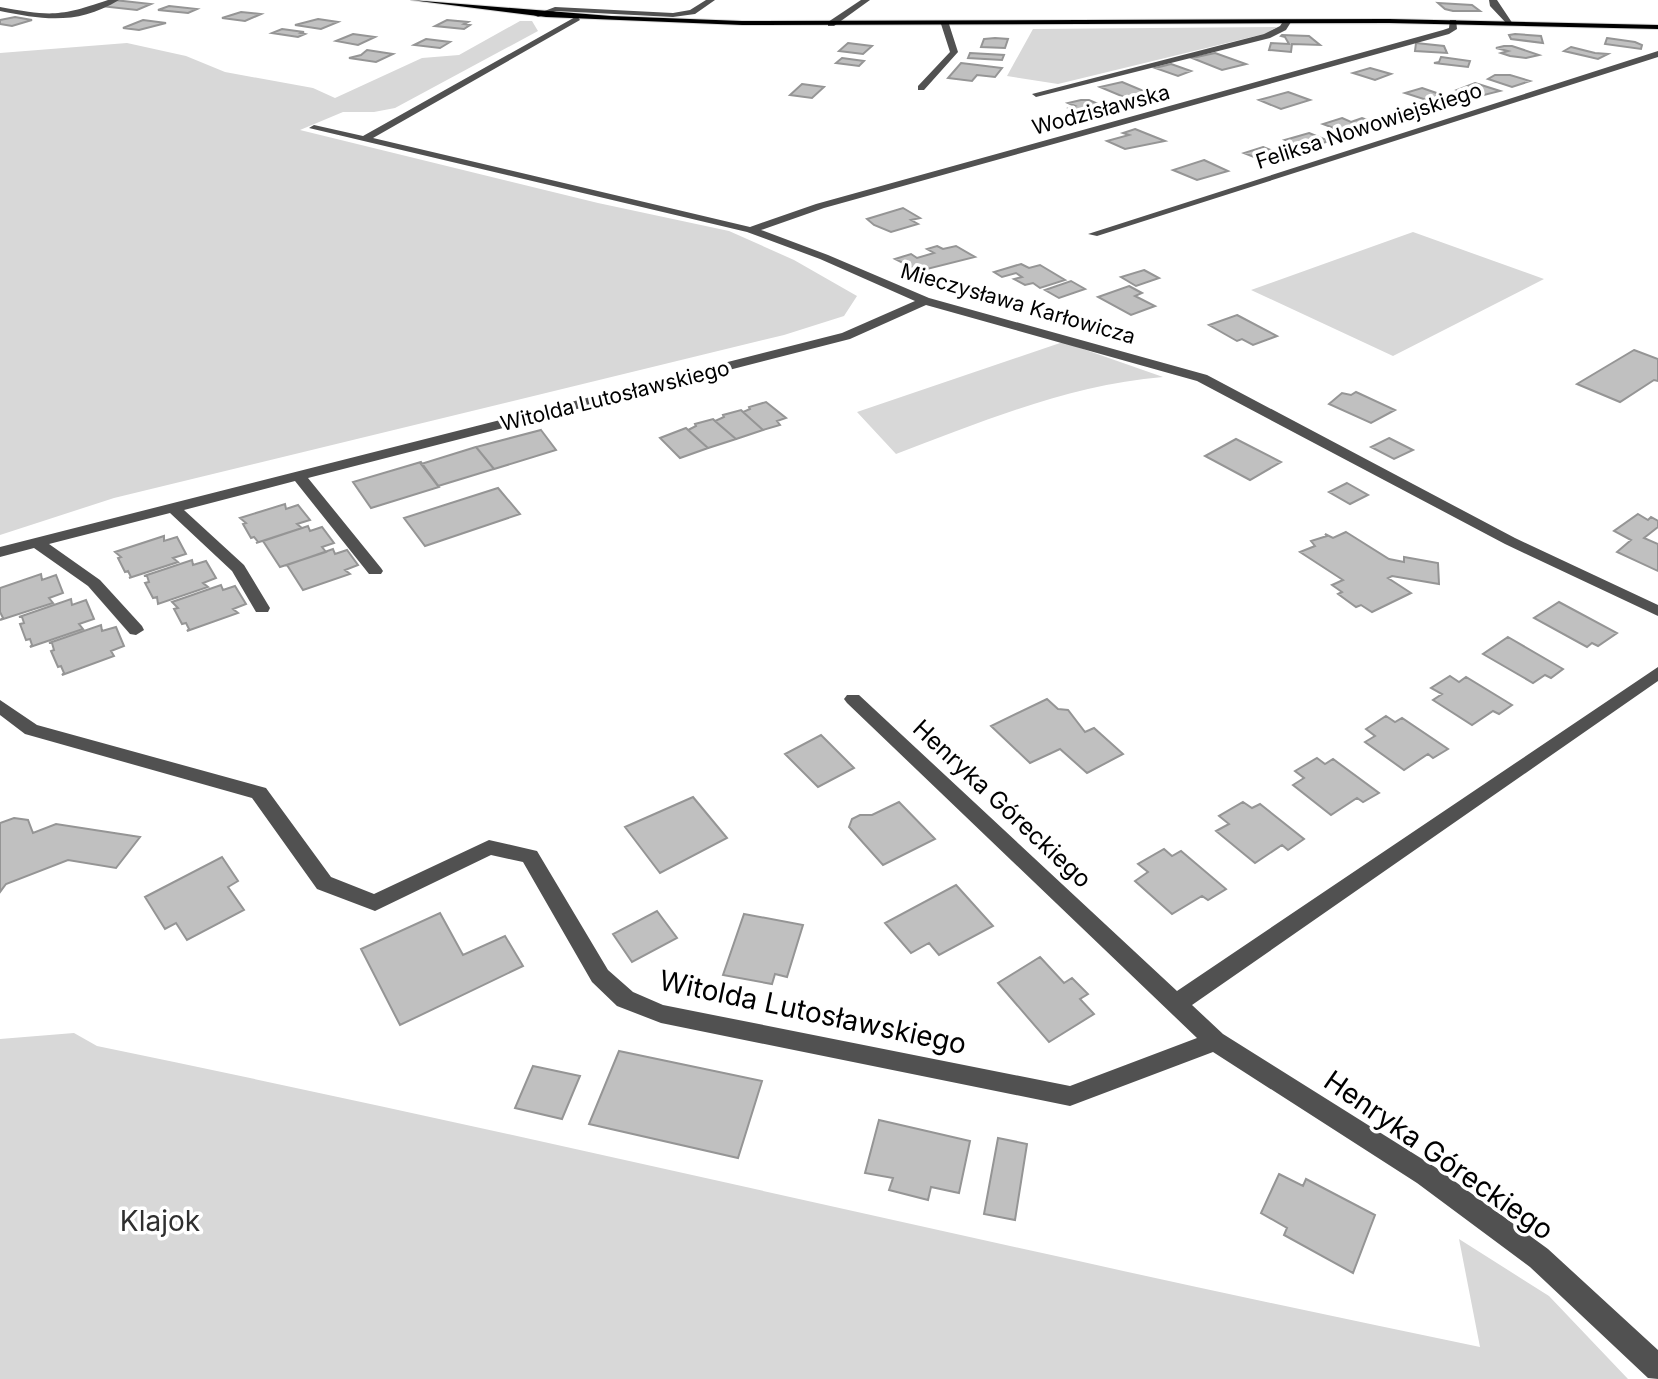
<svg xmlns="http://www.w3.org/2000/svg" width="1658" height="1379" font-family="Inter,sans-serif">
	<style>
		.green { fill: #d8d8d8 }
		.building { fill: #c0c0c0; stroke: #959595; stroke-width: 2 }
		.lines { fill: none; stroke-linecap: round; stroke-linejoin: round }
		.major-casing { stroke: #dbdbdb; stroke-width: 2 }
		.minor { fill: #515151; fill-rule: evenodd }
		.major { fill: #000; fill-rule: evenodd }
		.labels { text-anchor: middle; stroke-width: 7; stroke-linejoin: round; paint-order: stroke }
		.far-street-label { font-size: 21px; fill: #000; stroke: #fff }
		.street-label { font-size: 24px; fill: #000; stroke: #fff }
		.near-street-label { font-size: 28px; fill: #000; stroke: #fff }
		.near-park-label { font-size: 28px; fill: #2f2f2f; stroke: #fff }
	</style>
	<rect width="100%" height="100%" fill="#fff"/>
	<path class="green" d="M520 21H532L538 31 395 108 374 112H343L300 130 598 203 729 231 794 260 857 296 844 316 784 335 114 498 0 535V53L127 43 186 56 225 72 313 88 335 98 422 58 459 55Z
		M1277 27 1264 34 1058 84 1007 76 1033 29Z
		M1413 232 1544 279 1393 356 1251 290Z
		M1063 342 1163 377C1068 385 984 421 896 454L857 412Z
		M74 1033 97 1046C559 1141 1017 1252 1480 1347L1459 1239 1549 1296 1628 1379H0V1039Z"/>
	<path class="building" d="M114 0 151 4 137 10 100 6Z
		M1438 3 1472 5 1480 11H1453L1445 9Z
		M169 6 197 9 188 13 158 10Z
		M241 12 261 14 245 21 222 18Z
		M15 17 32 20 12 26 0 24V20Z
		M318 19 338 22 321 29 295 25Z
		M143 20 166 23 139 30 123 28Z
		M447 20 468 22 464 24 470 25 464 29 435 26Z
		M282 29 304 32 301 33 305 34 298 37 272 33Z
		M353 34 375 37 358 45 336 41Z
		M1515 34 1541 36 1543 43 1511 39 1509 35Z
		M1282 35 1309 36 1320 45 1292 44 1291 52 1269 50 1271 43 1289 44 1285 37 1281 36Z
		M1607 38 1635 42 1642 45 1641 49 1605 44Z
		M426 39 450 42 440 48 414 45Z
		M984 39 995 38 1008 39 1005 48 981 47Z
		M848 43 872 46 863 54 839 51Z
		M1416 43 1444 46 1447 53 1415 51Z
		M1504 46H1512L1539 55 1526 58 1510 56 1501 53 1508 51 1496 48Z
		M1571 47 1595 53 1608 54 1598 59 1564 51Z
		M367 50 393 54 376 62 349 58 361 55Z
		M970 53 1004 55 1002 60 968 58Z
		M1215 53 1246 64 1222 70 1192 58Z
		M1441 57 1470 61 1468 67 1434 63 1439 62Z
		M842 58 864 61 859 66 836 63Z
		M961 63 1002 68 995 77 977 75 972 81 948 78Z
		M1171 64 1191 71 1178 76 1155 68Z
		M1370 68 1391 74 1375 80 1353 73Z
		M1495 75H1510L1530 81 1512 87 1488 79Z
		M1122 82 1146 92 1142 93 1150 96 1131 100 1100 87Z
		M1475 83 1500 91 1476 97 1457 90Z
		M802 84 824 87 812 98 790 95Z
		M1422 88 1460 101 1438 107 1422 102 1427 100 1405 93Z
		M1288 92 1310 100 1281 109 1259 100Z
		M1081 100H1089L1103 106 1097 107 1101 109 1083 114 1069 108 1075 106 1068 103Z
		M1342 118 1351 122 1362 118 1382 125 1352 135 1323 124Z
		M1135 129 1165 141 1125 149 1107 141 1129 135 1123 133Z
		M1309 133 1329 141 1306 148 1285 140Z
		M1263 147 1283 155 1264 161 1244 153Z
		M1204 160 1228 171 1197 180 1173 170Z
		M903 208 920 218 911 220 918 224 891 232 874 225 867 219Z
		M937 246 943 249 956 246 975 257 919 271 895 259 911 254 917 258 934 253 927 249Z
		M1021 264 1029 268 1040 265 1065 280 1040 288 1033 283 1025 285 1014 279 1022 277 1016 273 1002 277 994 272Z
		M1144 270 1159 278 1136 286 1121 277Z
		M1071 281 1085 289 1059 298 1045 290Z
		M1129 286 1142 293 1135 296 1155 306 1131 315 1098 297Z
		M1237 315 1277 336 1253 345 1242 339 1237 341 1209 325Z
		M1634 350 1658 359V381L1654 380 1620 402 1577 384Z
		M1356 392 1395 410 1371 423 1329 404 1342 393 1351 395Z
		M766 402 786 418 777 421 780 425 763 430 743 412 750 409 749 407Z
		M741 410 743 412 763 430 736 439 715 421 724 417 723 415Z
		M713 419 715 421 736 439 708 448 688 430 696 426 695 424Z
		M686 428 708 448 680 458 660 438Z
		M541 430 556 450 494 469 476 447Z
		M1389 438 1413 450 1394 459 1371 447Z
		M1236 439 1281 462 1250 480 1205 456Z
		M476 447 494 469 438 486 421 464Z
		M421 462 439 487 371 508 353 482Z
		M1347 483 1368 495 1350 504 1329 492Z
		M498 488 520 514 425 546 404 518Z
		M285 504 286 509 298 505 310 520 297 524 302 528 256 543 258 542 254 537 251 538 243 524 246 523 240 518Z
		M1638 514 1648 520 1651 517 1658 521V527L1644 538 1658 544V571L1617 552 1631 540 1614 531Z
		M308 526 310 531 322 527 334 543 322 547 326 552 280 567 263 541Z
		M1346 532 1389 559 1404 562V557L1438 563 1439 584 1392 576 1388 578 1411 593 1372 612 1361 605 1356 607 1338 594 1342 592 1332 585 1343 580 1300 552 1315 546 1311 541 1327 536 1325 534 1333 538Z
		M164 536V541L177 537 186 554 173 558 178 562 129 578 131 577 128 571 125 572 118 558 121 557 115 552Z
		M333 549 335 554 347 550 358 565 345 570 350 574 303 590 287 565Z
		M192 560 193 565 206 561 216 578 203 583 208 587 158 604 157 597 153 598 145 583 149 582 147 576H144Z
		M41 574 42 580 56 575 63 593 49 598 53 603 0 620 3 618 0 612V588Z
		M221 585 223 590 235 586 246 604 233 609 238 613 187 631 189 629 186 623 182 624 174 609 178 608 172 602Z
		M71 599 72 605 86 600 94 619 79 624 83 629 30 647 32 645 30 639 26 640 20 624 24 623 22 617H19Z
		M1559 602 1617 633 1598 646 1592 643 1587 647 1534 618Z
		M101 625 102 631 116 627 124 646 111 651 114 656 62 675 64 673 61 666 58 667 51 651 54 650 52 643H49Z
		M1508 637 1563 669 1551 678 1545 675 1533 683 1483 654Z
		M1450 676 1459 682 1466 677 1512 705 1499 714 1493 711 1472 725 1433 700 1442 694 1431 688Z
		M1047 699 1058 709 1068 710 1085 732 1094 728 1123 754 1087 773 1060 749 1030 763 991 726Z
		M1386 716 1395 722 1402 718 1448 749 1433 758 1428 754 1404 770 1365 742 1375 736 1366 729Z
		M821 735 854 768 818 787 785 754Z
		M1317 758 1325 764 1333 759 1379 793 1363 802 1357 798 1331 815 1293 785 1304 778 1295 771Z
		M693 797 727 838 660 873 625 827Z
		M899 802 935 839 883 865 849 827 852 819 860 815H872Z
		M1243 802 1252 808 1260 804 1304 839 1288 850 1282 845 1255 863 1216 831 1229 824 1219 816Z
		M14 818 28 820 33 833 56 824 140 837 116 868 68 860 6 884 0 892V823Z
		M1164 849 1172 856 1181 851 1226 889 1208 900 1202 896 1172 914 1135 881 1148 872 1138 864Z
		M222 857 238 881 228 887 244 910 187 940 176 923 165 929 145 897Z
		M956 885 993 926 939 955 929 943 911 953 885 923Z
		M657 911 677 938 632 962 613 934Z
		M440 913 463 955 505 936 523 966 400 1025 361 949Z
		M744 914 803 925 787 977 775 974 772 984 723 975Z
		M1040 957 1064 983 1072 978 1088 994 1080 999 1094 1014 1049 1042 998 983Z
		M619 1051 762 1081 738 1158 589 1124Z
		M533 1066 580 1076 562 1119 515 1108Z
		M879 1120 970 1141 959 1193 931 1187 928 1200 889 1190 893 1178 865 1173Z
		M998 1138 1027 1144 1015 1220 984 1214Z
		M1279 1174 1303 1186 1306 1179 1375 1215 1353 1273 1284 1235 1287 1228 1261 1213Z"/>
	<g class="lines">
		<g class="major-casing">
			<path id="major" d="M411 0 611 16 742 21 1389 19 1658 25V29L1389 23 742 25 546 17Z"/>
		</g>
		<path class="minor" d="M108 0H119C78 25 44 20 0 11V7C51 16 58 17 108 0Z
			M706 0H715L695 14 673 17 556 11 538 17 534 15 555 7 673 13 690 10Z
			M861 0H870L834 26H828V22Z
			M1489 0H1497L1513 24H1507L1490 6Z
			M577 16 580 20 373 138 750 227 816 204 1443 30 1449 28 1450 20H1456L1457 29 1449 34 824 208 761 230 828 255 929 298 1207 375 1515 538 1658 605V616L1505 544 1197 381 926 305 850 339 308 478 381 568 383 571 381 574H369L295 481 184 510 244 565 270 608 268 612H256L232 571 170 513 49 544 100 580 142 626 144 630 136 635 130 634 88 586 34 548 0 557V547L842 333 915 301 820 259 747 232 309 128 314 125 363 136Z
			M1284 20 1291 22 1286 30 1270 38 1036 97 1032 94 1264 34 1280 26Z
			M945 22 949 24 958 52 924 90H918V86L950 52 941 24Z
			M1658 51V57L1097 236 1088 234Z
			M1658 667V681L1192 1005 1223 1034 1435 1167 1548 1249 1658 1350V1379L1648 1378 1530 1267 1417 1183 1213 1052 1070 1106 661 1023 617 1006 592 982 523 862 491 855 375 911 317 889 252 798 25 734 0 715V700L37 725 266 788 331 877 374 894 489 840 537 851 608 970 633 992 663 1005 1070 1086 1197 1038 847 703 844 699 847 695H859L1177 991Z"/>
		<use href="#major" class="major"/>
	</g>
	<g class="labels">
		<g class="far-street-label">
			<text transform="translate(1101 110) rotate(-15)" y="7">Wodzisławska</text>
			<text transform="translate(1369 126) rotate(-18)" y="7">Feliksa Nowowiejskiego</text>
			<text transform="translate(1018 304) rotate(16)" y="7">Mieczysława Karłowicza</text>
			<text transform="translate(615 396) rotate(-14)" y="7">Witolda Lutosławskiego</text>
		</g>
		<g class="street-label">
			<text transform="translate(1002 804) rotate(43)" y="8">Henryka Góreckiego</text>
		</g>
		<g class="near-street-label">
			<text transform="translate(813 1012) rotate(12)" y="10">Witolda Lutosławskiego</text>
			<text transform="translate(1439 1155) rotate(35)" y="10">Henryka Góreckiego</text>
		</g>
		<g class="near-park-label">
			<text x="160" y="1231">Klajok</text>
		</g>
	</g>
</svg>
